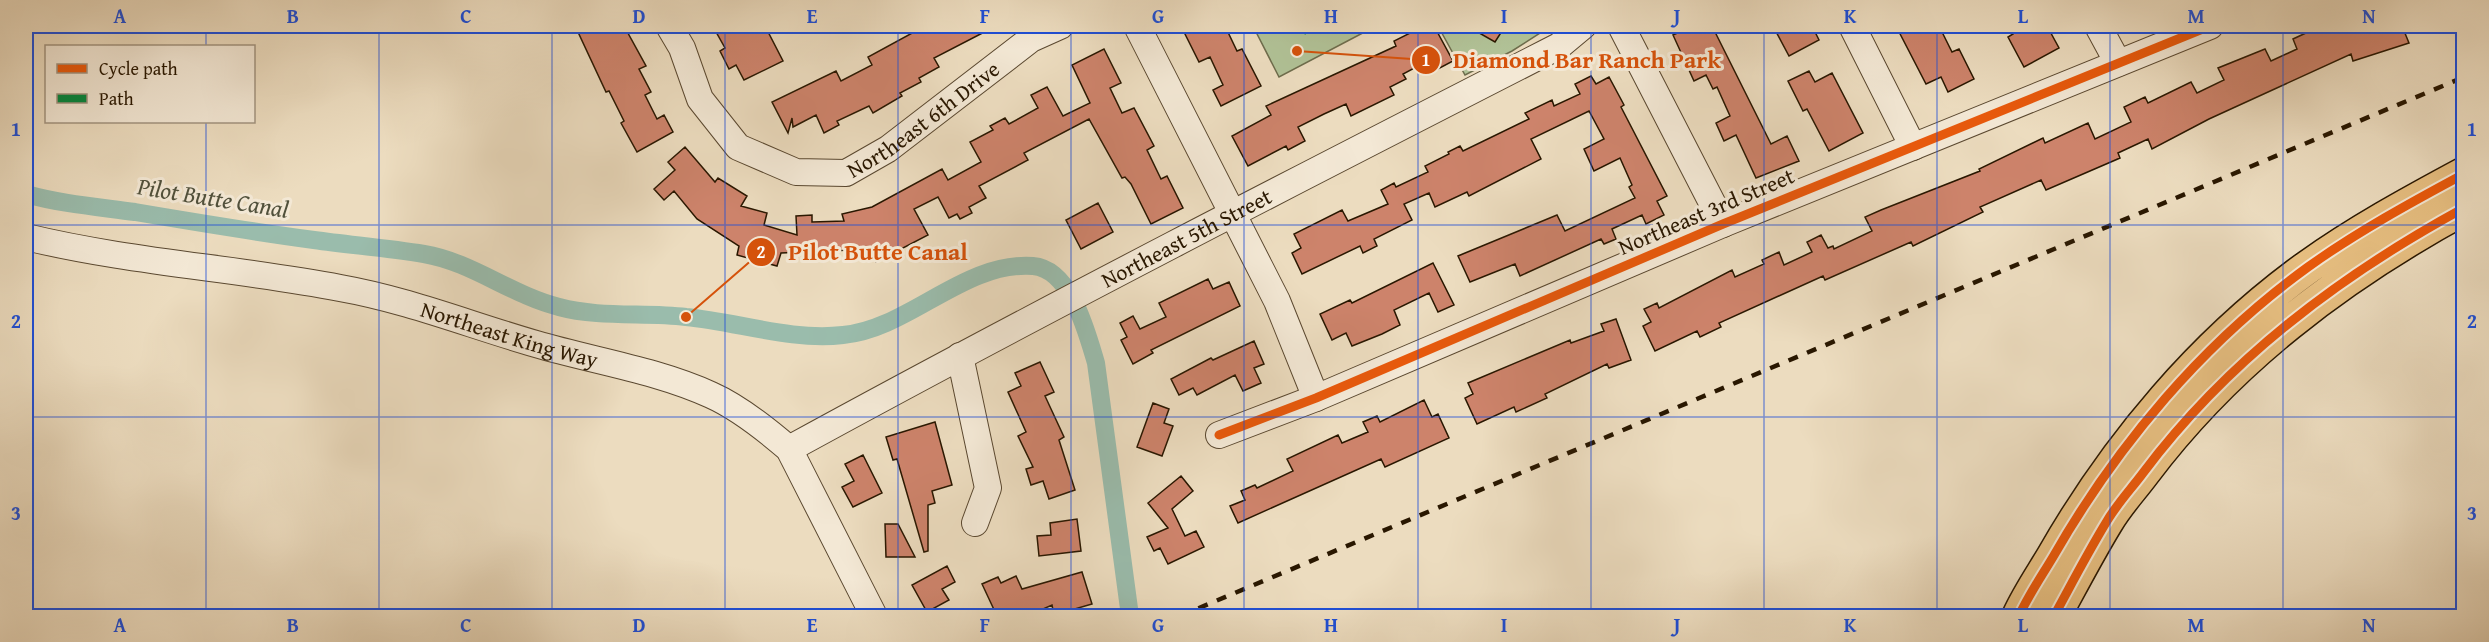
<svg xmlns="http://www.w3.org/2000/svg" width="2489" height="642" font-family="'Gentium Book Plus',serif">
	<style>
		.green { fill: #b1c297; stroke: #6d6c4c; stroke-width: 1.5 }
		.lines { fill: none; stroke-linecap: round; stroke-linejoin: round }
		.canal { stroke: #9abcac; stroke-width: 18 }
		.building { fill: #cd836b; stroke: #291700; stroke-width: 1.5 }
		.minor-casing { stroke: #5a4830; stroke-width: 28 }
		.highway-casing { stroke: #291700; stroke-width: 36 }
		.path { stroke: #291700; stroke-width: 3; stroke-dasharray: 4.5 3; stroke-linecap: butt }
		.minor { stroke: #f3e8d5; stroke-width: 26 }
		.highway { stroke: #e6be80; stroke-width: 33 }
		.rail { stroke: #291700; stroke-width: 4.5; stroke-dasharray: 10 10; stroke-linecap: butt }
		.quiet { stroke: #00873e; stroke-width: 8; stroke-dasharray: 15 8; stroke-linecap: butt }
		.cycleway-casing { stroke: #f3e8d5; stroke-width: 13 }
		.cycleway { stroke: #e8590c; stroke-width: 9 }
		.grid { fill: none; stroke: #1d4ed8; stroke-width: 1.5; stroke-opacity: 0.55 }
		.labels { text-anchor: middle; stroke-width: 6; stroke-linejoin: round; paint-order: stroke }
		.street-label { font-size: 22px; fill: #291700; stroke: #f3e8d5 }
		.water-label { font-size: 24px; font-style: italic; fill: #51513c; stroke: #f3e8d5 }
		.leader { fill: none; stroke: #d5520b; stroke-width: 2 }
		.callout-dot { fill: #d5520b; stroke: #f3e8d5; stroke-width: 2 }
		.mark-label { font-size: 18px; text-anchor: middle; font-weight: bold; fill: #fff }
		.callout-label { font-size: 24px; text-anchor: middle; font-weight: bold; fill: #d5520b; stroke: #f3e8d5; stroke-width: 6; stroke-linejoin: round; paint-order: stroke }
		.neatline { fill: none; stroke: #1d4ed8; stroke-width: 2 }
		.grid-label { font-size: 20px; text-anchor: middle; font-weight: bold; fill: #1d4ed8 }
	</style>
	<rect width="100%" height="100%" fill="#ecdcbf"/>
	<filter id="stains"><feTurbulence type="fractalNoise" baseFrequency=".00333" numOctaves="4"/><feColorMatrix values="0 0 0 0 .2 0 0 0 0 .09 0 0 0 0 .02 0 0 0 .5 -.17"/></filter>
	<radialGradient id="worn" r=".72"><stop offset=".6" stop-color="#630" stop-opacity="0"/><stop offset="1" stop-color="#630" stop-opacity=".3"/></radialGradient>
	<path class="green" d="M1253 26H1376L1279 77Z
		M1438 26H1551L1512 51 1465 75Z"/>
	<g class="lines">
		<path class="canal" d="M26 194C61 204 99 207 135 212 194 222 254 232 314 240 350 245 387 248 424 254 472 262 511 295 559 307 599 318 645 312 686 317 738 322 791 341 843 335 909 329 964 261 1033 266 1071 269 1087 333 1096 363L1130 616"/>
	</g>
	<path class="building" d="M590 26H606L609 32 624 26 646 66 639 69 651 92 645 95 657 119 664 115 673 132 637 152 621 123 624 121 609 91 606 92 578 32Z
		M723 26H765L783 61 744 80 736 65 729 69 720 51 725 48 715 30Z
		M925 26H996L934 58 939 67 919 78 921 82 900 93 902 96 873 113 869 106 837 121 839 125 824 133 816 115 793 127 792 118 788 133 772 102 836 71 841 81 872 65 868 57Z
		M1181 26H1225L1237 51 1242 49 1261 86 1221 106 1213 90 1223 85 1210 57 1199 62Z
		M1424 26H1434L1453 61 1436 70 1431 59 1403 74 1406 79 1390 87 1394 95 1351 116 1346 104 1324 114 1298 127 1305 141 1288 150 1286 146 1248 166 1232 136 1271 115 1266 106 1396 46 1394 41Z
		M1467 26H1493L1502 31 1495 42Z
		M1679 26H1712L1771 144 1787 136 1799 161 1756 178 1736 135 1724 141 1716 123 1730 116 1717 87 1713 89 1706 75 1694 81 1673 35 1682 31Z
		M1773 26H1812L1819 40 1789 56Z
		M1896 26H1939L1952 52 1959 49 1974 79 1948 92 1941 77 1926 84Z
		M2008 26H2047L2059 48 2024 67 2008 37 2013 34Z
		M2321 26H2402L2409 43 2353 61 2351 54 2209 119 2152 149 2148 139 2118 153 2120 158 2046 190 2041 180 1980 207 1983 212 1913 246 1911 242 1825 280 1823 276 1719 323 1721 327 1700 337 1697 331 1655 351 1643 326 1651 322 1644 309 1657 303 1659 308 1732 270 1735 277 1764 264 1762 260 1779 252 1784 265 1812 252 1807 242 1821 235 1828 248 1833 246 1834 249 1872 231 1865 217 1881 210 1980 171 1979 169 2043 138 2045 143 2088 123 2095 139 2131 122 2124 107 2145 97 2148 103 2191 82 2197 93 2224 80 2218 68 2265 49 2271 61 2297 49 2293 39Z
		M1104 49 1121 83 1110 88 1122 113 1134 108 1154 146 1147 150 1161 179 1167 176 1183 208 1151 224 1131 184 1125 177 1122 178 1089 119 1024 153 1028 160 979 186 986 198 969 207 972 213 960 219 957 214 949 218 938 197 914 209 928 235 876 262 873 251 852 256 851 250 781 253 777 266 737 255 739 246 697 219 674 191 664 200 654 189 675 170 668 162 685 147 715 182 718 178 747 196 741 206 767 213 764 225 797 235 796 216 812 215V222L844 221 842 214 872 207 942 169 948 180 981 162 970 142 993 130 990 126 1005 118 1009 124 1038 108 1031 95 1047 87 1063 116 1090 103 1072 65Z
		M1809 71 1815 82 1832 73 1863 133 1829 151 1807 109 1803 111 1788 81Z
		M1591 76 1596 84 1609 77 1624 105 1621 107 1667 196 1657 201 1664 215 1646 224 1642 215 1612 229 1616 239 1604 244 1601 239 1520 276 1515 264 1470 282 1458 256 1557 215 1565 231 1635 198 1629 187 1632 185 1620 158 1594 171 1584 149 1604 139 1589 111 1531 139 1541 159 1469 196 1467 192 1435 207 1429 193 1404 204 1412 220 1374 239 1377 246 1363 253 1360 246 1302 274 1292 253 1301 248 1294 234 1342 210 1348 221 1388 204 1381 190 1394 183 1396 187 1428 172 1425 166 1449 154 1448 152 1460 146 1463 151 1529 119 1525 113 1552 100 1554 106 1580 94 1575 84Z
		M1098 203 1113 232 1081 249 1066 220Z
		M1433 263 1454 305 1438 312 1429 293 1394 310 1400 325 1382 334 1352 346 1346 333 1332 340 1320 314 1350 300 1352 303Z
		M1208 279 1213 289 1229 282 1240 306 1151 350 1153 353 1133 364 1121 340 1127 337 1120 323 1133 316 1140 329 1166 317 1159 303Z
		M1616 319 1631 360 1609 368 1607 364 1545 394 1547 398 1516 412 1514 407 1477 424 1465 398 1473 394 1468 383 1570 340 1571 343 1604 331 1601 324Z
		M1254 341 1264 364 1254 368 1261 383 1243 391 1235 375 1197 395 1193 388 1179 395 1171 379 1211 358 1213 360Z
		M1040 362 1054 392 1045 396 1064 437 1059 440 1075 490 1049 499 1043 481 1031 485 1026 469 1033 467 1018 436 1026 432 1008 392 1021 386 1015 373Z
		M1424 400 1432 417 1438 414 1449 438 1385 467 1381 459 1238 523 1230 506 1245 500 1241 491 1255 485 1257 488 1293 471 1287 459 1338 435 1342 443 1368 432 1363 422 1377 416 1380 422Z
		M1153 403 1169 409 1164 423 1173 426 1162 456 1137 447Z
		M935 422 952 485 932 491 935 503 928 505V551L924 552 897 459 893 460 886 437Z
		M863 455 882 493 853 507 842 487 854 481 845 464Z
		M1181 476 1193 491 1172 509 1185 536 1196 531 1204 547 1168 564 1160 548 1154 551 1147 537 1168 528 1148 503Z
		M1077 519 1081 551 1039 556 1037 536 1051 535 1050 523Z
		M885 524H898L915 557H886Z
		M947 566 955 582 942 589 949 600 927 612 912 585Z
		M1082 572 1092 604 1054 615 1052 605 1027 616H997L982 584 998 577 1001 583 1016 576 1022 589Z"/>
	<g class="lines">
		<g class="minor-casing">
			<g id="minor">
				<path id="s1" d="M669 26 682 48 700 99 738 147 796 172 846 173 888 149 1031 39 1060 26"/>
				<path d="M1137 26 1277 301 1316 398"/>
				<path d="M1621 26 1723 224"/>
				<path d="M1852 26 1913 147"/>
				<path d="M2098 26 2118 63"/>
				<path id="s2" d="M26 237C129 262 235 268 340 288 408 300 470 325 536 344 594 361 656 370 711 395 738 407 767 430 789 449L874 616"/>
				<path d="M960 356 988 488 975 523"/>
				<path d="M1219 435 1316 398 1723 224 2210 26"/>
				<path id="s3" d="M789 449C1043 310 1301 178 1559 46L1583 26"/>
			</g>
		</g>
		<g class="highway-casing">
			<path id="highway" d="M2019 616C2028 596 2041 577 2053 557 2117 445 2203 343 2308 267 2357 232 2410 203 2464 174
				M2054 616C2071 585 2088 552 2107 521 2117 504 2131 489 2143 473 2228 360 2339 276 2464 208"/>
		</g>
		<path class="path" d="M1497 26 1501 28
			M1471 27 1472 26"/>
		<use href="#minor" class="minor"/>
		<use href="#highway" class="highway"/>
		<path class="rail" d="M1180 616 2464 77"/>
		<path class="quiet" d="M1292 26C1304 32 1313 32 1325 26"/>
		<g class="cycleway-casing">
			<path id="cycleway" d="M1219 435 1316 398 1723 224 2210 26
				M2019 616C2028 596 2041 577 2053 557 2117 445 2203 343 2308 267 2357 232 2410 203 2464 174
				M2054 616C2071 585 2088 552 2107 521 2117 504 2131 489 2143 473 2228 360 2339 276 2464 208"/>
		</g>
		<use href="#cycleway" class="cycleway"/>
	</g>
	<path class="grid" d="M206 26V46M379 26V616M552 26V616M725 26V616M898 26V616M1071 26V616M1244 26V616M1418 26V616M1591 26V616M1764 26V616M1937 26V616M2110 26V616M2283 26V616M206 122V616M26 225H2464M26 417H2464"/>
	<g class="labels">
		<g class="street-label">
			<text dy="8" stroke="none"><textPath href="#s1" startOffset="348">Northeast 6th Drive</textPath></text>
			<text transform="translate(1706 211) rotate(-23)" y="8">Northeast 3rd Street</text>
			<text dy="8" stroke="none"><textPath href="#s3" startOffset="450">Northeast 5th Street</textPath></text>
			<text dy="8" stroke="none"><textPath href="#s2" startOffset="494">Northeast King Way</textPath></text>
		</g>
		<g class="water-label">
			<text transform="translate(213 198) rotate(9)" y="8">Pilot Butte Canal</text>
		</g>
	</g>
	<path class="leader" d="M1297 51L1426 60M686 317L761 252"/>
	<g class="callout-dot">
		<circle cx="1297" cy="51" r="6"/>
		<circle cx="686" cy="317" r="6"/>
		<circle cx="1426" cy="60" r="15"/>
		<circle cx="761" cy="252" r="15"/>
	</g>
	<g class="mark-label">
		<text x="1426" y="66">1</text>
		<text x="761" y="258">2</text>
	</g>
	<g class="callout-label">
		<text x="1587" y="68">Diamond Bar Ranch Park</text>
		<text x="878" y="260">Pilot Butte Canal</text>
	</g>
	<rect width="2489" height="642" fill="none" stroke="#ecdcbf" stroke-width="66"/>
	<rect x="45" y="45" width="210" height="78" fill="#f3e8d5" stroke="#a29480" stroke-width="1.5"/>
	<rect x="57" y="64" width="30" height="9" fill="#e8590c" stroke="#a29480" stroke-width="1.5"/>
	<text x="99" y="75" font-size="18" fill="#291700">Cycle path</text>
	<rect x="57" y="94" width="30" height="9" fill="#00873e" stroke="#a29480" stroke-width="1.5"/>
	<text x="99" y="105" font-size="18" fill="#291700">Path</text>
	<rect x="33" y="33" width="2423" height="576" class="neatline"/>
	<g class="grid-label">
		<text x="120" y="23">A</text>
		<text x="293" y="23">B</text>
		<text x="466" y="23">C</text>
		<text x="639" y="23">D</text>
		<text x="812" y="23">E</text>
		<text x="985" y="23">F</text>
		<text x="1158" y="23">G</text>
		<text x="1331" y="23">H</text>
		<text x="1504" y="23">I</text>
		<text x="1677" y="23">J</text>
		<text x="1850" y="23">K</text>
		<text x="2023" y="23">L</text>
		<text x="2196" y="23">M</text>
		<text x="2369" y="23">N</text>
		<text x="16" y="136">1</text>
		<text x="2472" y="136">1</text>
		<text x="16" y="328">2</text>
		<text x="2472" y="328">2</text>
		<text x="16" y="520">3</text>
		<text x="2472" y="520">3</text>
		<text x="120" y="632">A</text>
		<text x="293" y="632">B</text>
		<text x="466" y="632">C</text>
		<text x="639" y="632">D</text>
		<text x="812" y="632">E</text>
		<text x="985" y="632">F</text>
		<text x="1158" y="632">G</text>
		<text x="1331" y="632">H</text>
		<text x="1504" y="632">I</text>
		<text x="1677" y="632">J</text>
		<text x="1850" y="632">K</text>
		<text x="2023" y="632">L</text>
		<text x="2196" y="632">M</text>
		<text x="2369" y="632">N</text>
	</g>
	<rect width="100%" height="100%" filter="url(#stains)"/>
	<rect width="100%" height="100%" fill="url(#worn)"/>
</svg>
